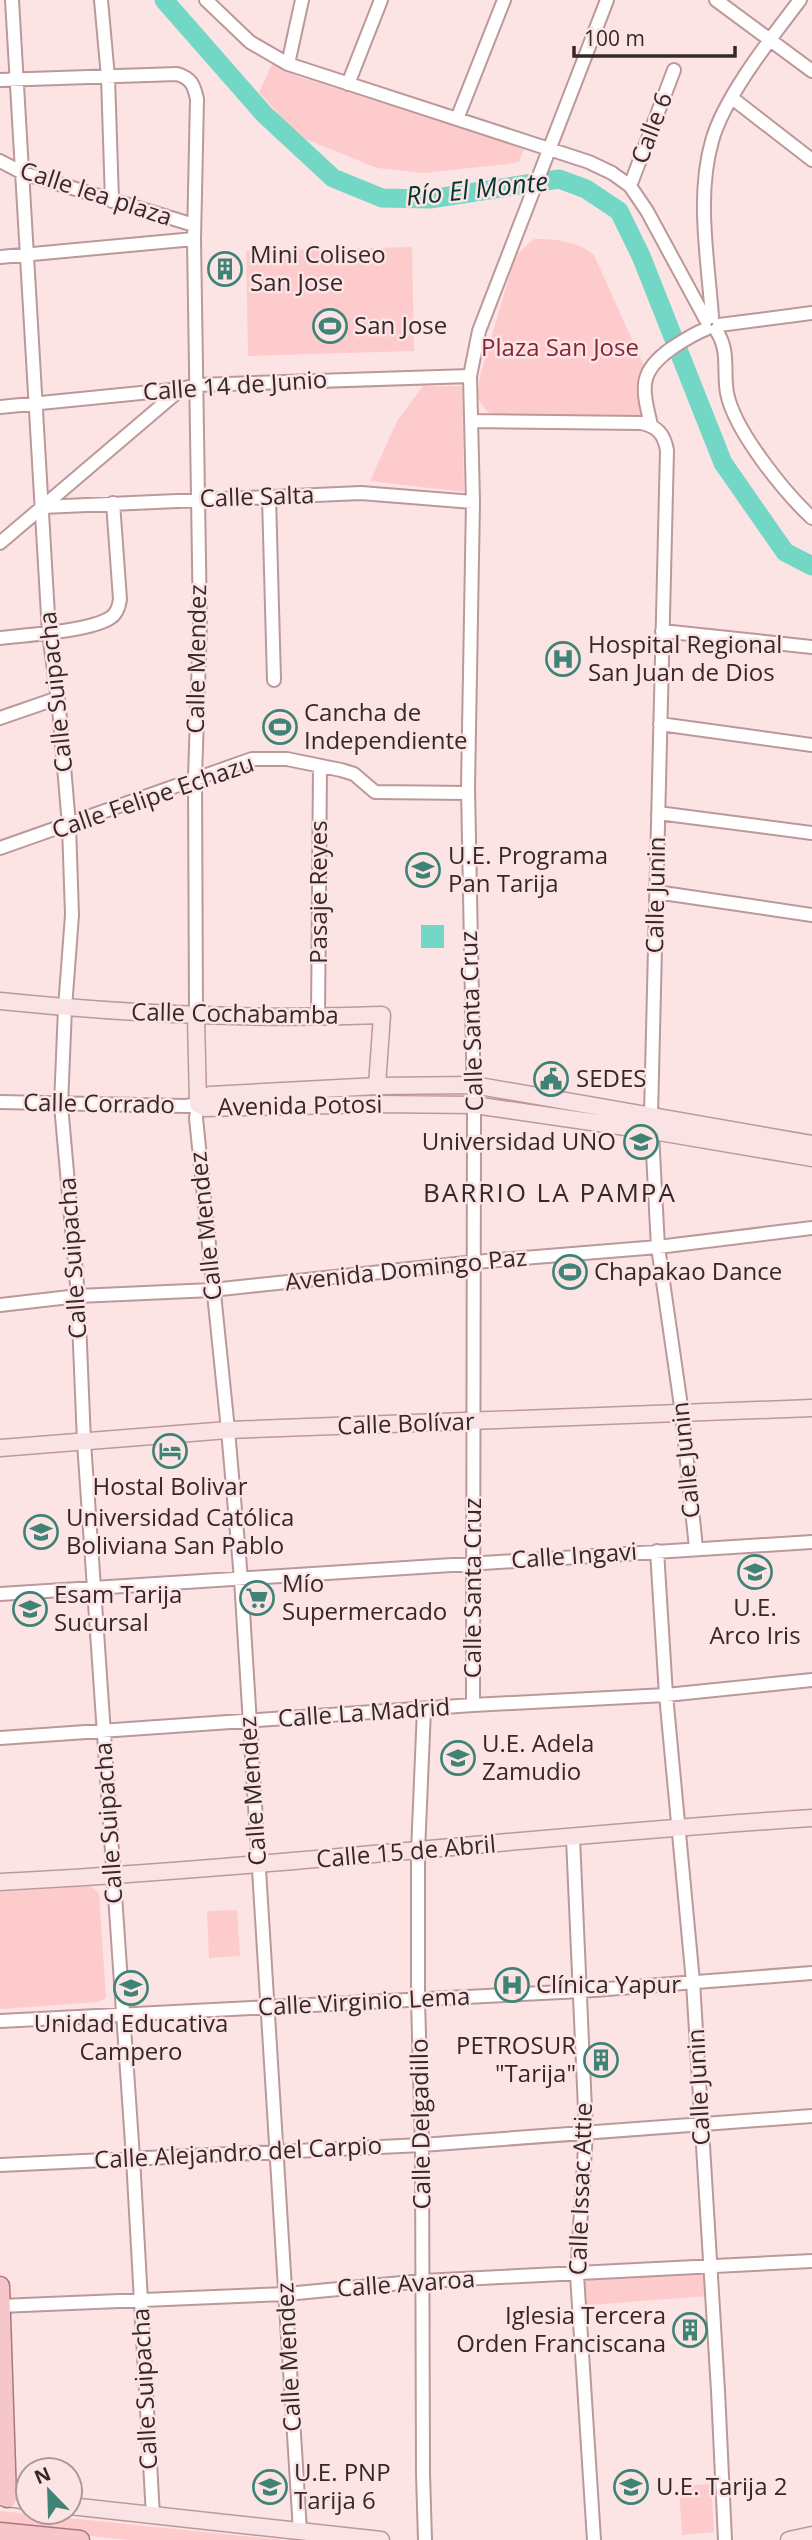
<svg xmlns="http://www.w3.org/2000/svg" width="812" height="2540" font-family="'Open Sans',sans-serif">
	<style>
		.green { fill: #fecbcd }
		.water { fill: #72d8c5 }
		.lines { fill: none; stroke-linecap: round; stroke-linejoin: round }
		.river { stroke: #72d8c5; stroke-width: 19 }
		.street-casing { stroke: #bc989a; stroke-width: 16 }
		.secondary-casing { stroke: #bc989a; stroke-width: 19 }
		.primary-casing { stroke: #af767b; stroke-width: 21 }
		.street { stroke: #fff; stroke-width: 12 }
		.secondary { stroke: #fae3e5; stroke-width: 16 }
		.primary { stroke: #f6c7ca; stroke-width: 18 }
		.labels { text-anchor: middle; stroke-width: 5; stroke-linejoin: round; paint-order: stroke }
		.street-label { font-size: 24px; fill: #362728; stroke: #fce4e5 }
		.poi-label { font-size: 24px; fill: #362728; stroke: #fce4e5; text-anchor: start }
		.park-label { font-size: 24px; fill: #852536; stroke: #fce4e5 }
		.water-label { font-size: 26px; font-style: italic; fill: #03362e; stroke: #fce4e5 }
		.neighbourhood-label { font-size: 26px; letter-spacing: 2px; fill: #362728; stroke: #fce4e5 }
	</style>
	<rect width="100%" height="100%" fill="#fce4e5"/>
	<path class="green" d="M272 64 297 76 524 149 519 162 508 164 424 173 377 168 298 136 259 92Z
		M534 239C555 239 578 241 594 255L644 366C630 383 639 400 643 419L500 417 488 412 477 398 480 376 515 256Z
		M412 247 414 351 248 356 246 251Z
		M423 386H462L464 492 370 481 397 421Z
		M90 1886 99 1893 106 1998 98 2002 2 2009 0 2007V1892Z
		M237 1910 240 1956 209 1958 207 1911Z
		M706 2268 707 2296 578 2306V2277Z
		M711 2484 714 2532 682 2535 679 2486Z
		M0 2511 284 2540H129L0 2527Z"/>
	<path class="water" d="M421 925H444V948H421Z"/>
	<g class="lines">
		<path class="river" d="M164 0 264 114 333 178 382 198 430 199 559 179 586 189 619 211 641 256 723 463 785 552 812 566"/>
		<g class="street-casing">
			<path id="street" d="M12 0 49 633 59 708 69 825 72 915 65 1008 61 1105 78 1296 84 1442 133 2158 153 2516
				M101 0 108 77 112 201
				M206 0 250 42 288 64 589 162 612 173 630 186 647 211 706 320
				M716 0 812 71
				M288 64 302 0
				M0 80 177 74C191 78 194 85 197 99L194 239 200 625 195 777 196 1017
				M348 84 381 0
				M732 98 812 160
				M457 119 504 0
				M0 161 23 173 194 225
				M630 186 674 70
				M0 257 194 239
				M712 317C708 259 696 197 712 141 724 97 772 37 800 0
				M719 325 812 313
				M716 330C730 351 723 370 727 393 734 430 784 492 812 518
				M0 407 181 389 197 385 470 376
				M472 421 641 423C657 426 664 434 667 450L651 1115 658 1247 682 1413 696 1548
				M651 425C642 387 638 372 672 348 684 340 693 334 706 329
				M269 497 274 680
				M42 507 361 493 473 502
				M0 543 181 389
				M662 631 812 647
				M0 638C26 635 90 631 110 618 117 614 119 607 120 599L113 503
				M0 718 58 698
				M660 724 812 745
				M658 813 812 833
				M0 848 252 759H287L341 770 354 774 375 792 468 793
				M656 892 812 915
				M318 1018 320 766
				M0 1102 186 1106 198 1104 196 1118 228 1430 241 1579 300 2531
				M0 1305 78 1296 212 1290 475 1262 658 1247 812 1228
				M657 1551 666 1695 693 1982 718 2391 725 2540
				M0 1594 812 1542
				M473 1705 474 1105 468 787 473 502 470 376 479 331 607 0
				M424 1709 418 1852V1999L422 2145 423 2474 425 2540
				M0 1738 473 1705 666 1695 812 1680
				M573 1838 586 2132 577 2275 594 2540
				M0 2021 581 1991 812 1973
				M0 2165 422 2145 812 2116
				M0 2306 286 2294 423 2281 812 2261"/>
		</g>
		<g class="secondary-casing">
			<path id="secondary" d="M0 1001C127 1014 254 1020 382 1015L377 1086
				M196 1017 198 1104
				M198 1104 210 1095 377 1086 474 1085 812 1144
				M198 1104 206 1108 377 1104 474 1105 653 1131 812 1158
				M0 1448 228 1430 812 1408
				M0 1882C271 1868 541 1835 812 1818
				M0 2497 28 2501
				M70 2506 381 2540
				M789 2540 812 2535"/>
		</g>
		<g class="primary-casing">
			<path id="primary" d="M0 2286 7 2498
				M0 2532 80 2540"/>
		</g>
		<use href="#street" class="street"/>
		<use href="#secondary" class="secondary"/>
		<use href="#primary" class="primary"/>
	</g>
	<defs>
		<g id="building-ring" transform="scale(1.75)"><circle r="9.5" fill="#fce4e5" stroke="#3f8276" stroke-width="1.5"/><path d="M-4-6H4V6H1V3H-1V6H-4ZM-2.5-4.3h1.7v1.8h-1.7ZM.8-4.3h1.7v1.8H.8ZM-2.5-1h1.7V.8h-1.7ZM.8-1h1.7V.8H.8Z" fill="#3f8276"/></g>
		<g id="stadium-ring" transform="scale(1.75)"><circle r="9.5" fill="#fce4e5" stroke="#3f8276" stroke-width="1.5"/><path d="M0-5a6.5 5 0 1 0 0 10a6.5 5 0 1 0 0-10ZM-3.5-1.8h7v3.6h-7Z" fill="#3f8276"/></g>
		<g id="hospital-ring" transform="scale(1.75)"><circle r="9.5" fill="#fce4e5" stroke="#3f8276" stroke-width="1.5"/><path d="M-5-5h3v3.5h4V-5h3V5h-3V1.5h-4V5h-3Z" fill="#3f8276"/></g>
		<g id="school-ring" transform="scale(1.75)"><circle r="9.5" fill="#fce4e5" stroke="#3f8276" stroke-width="1.5"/><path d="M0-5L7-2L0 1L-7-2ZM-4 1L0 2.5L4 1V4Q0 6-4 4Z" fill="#3f8276"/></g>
		<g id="civic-ring" transform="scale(1.75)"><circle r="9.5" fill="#fce4e5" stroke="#3f8276" stroke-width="1.5"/><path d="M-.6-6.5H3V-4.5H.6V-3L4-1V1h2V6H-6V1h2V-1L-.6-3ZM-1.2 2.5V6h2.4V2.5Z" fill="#3f8276"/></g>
		<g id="university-ring" transform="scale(1.75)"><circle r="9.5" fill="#fce4e5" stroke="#3f8276" stroke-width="1.5"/><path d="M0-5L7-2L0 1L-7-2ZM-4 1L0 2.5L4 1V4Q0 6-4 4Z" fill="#3f8276"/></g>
		<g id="hotel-ring" transform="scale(1.75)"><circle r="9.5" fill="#fce4e5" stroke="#3f8276" stroke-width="1.5"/><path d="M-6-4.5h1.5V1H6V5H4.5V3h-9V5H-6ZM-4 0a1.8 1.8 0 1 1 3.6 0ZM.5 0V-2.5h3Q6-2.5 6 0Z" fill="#3f8276"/></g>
		<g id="supermarket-ring" transform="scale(1.75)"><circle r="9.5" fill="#fce4e5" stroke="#3f8276" stroke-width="1.5"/><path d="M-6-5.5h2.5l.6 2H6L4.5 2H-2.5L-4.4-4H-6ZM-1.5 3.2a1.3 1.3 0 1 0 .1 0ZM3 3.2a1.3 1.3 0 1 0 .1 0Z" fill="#3f8276"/></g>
	</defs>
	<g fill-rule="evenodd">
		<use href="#building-ring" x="225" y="269"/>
		<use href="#stadium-ring" x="330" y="326"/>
		<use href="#hospital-ring" x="563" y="659"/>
		<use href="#stadium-ring" x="280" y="727"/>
		<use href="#school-ring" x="423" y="870"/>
		<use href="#civic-ring" x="551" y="1079"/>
		<use href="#university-ring" x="641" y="1142"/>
		<use href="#stadium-ring" x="570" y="1272"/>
		<use href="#hotel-ring" x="170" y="1451"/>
		<use href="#university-ring" x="41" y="1532"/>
		<use href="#school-ring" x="755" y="1572"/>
		<use href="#supermarket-ring" x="257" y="1598"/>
		<use href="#university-ring" x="30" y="1609"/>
		<use href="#school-ring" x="458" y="1758"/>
		<use href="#hospital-ring" x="512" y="1985"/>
		<use href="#school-ring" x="131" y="1988"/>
		<use href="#building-ring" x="601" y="2060"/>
		<use href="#building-ring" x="690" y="2330"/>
		<use href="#school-ring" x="270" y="2487"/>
		<use href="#school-ring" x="631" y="2487"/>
	</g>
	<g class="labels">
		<g class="street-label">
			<text transform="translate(652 128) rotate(-69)" y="8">Calle 6</text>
			<text transform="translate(96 194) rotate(18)" y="8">Calle lea plaza</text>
			<text transform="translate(235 386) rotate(-4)" y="8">Calle 14 de Junio</text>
			<text transform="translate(257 497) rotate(-2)" y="8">Calle Salta</text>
			<text transform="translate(197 659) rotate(-89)" y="8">Calle Mendez</text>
			<text transform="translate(56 692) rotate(-96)" y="8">Calle Suipacha</text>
			<text transform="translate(153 797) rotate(-19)" y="8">Calle Felipe Echazu</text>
			<text transform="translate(319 892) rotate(-90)" y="8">Pasaje Reyes</text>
			<text transform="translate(656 895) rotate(-89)" y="8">Calle Junin</text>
			<text transform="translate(235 1014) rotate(1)" y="8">Calle Cochabamba</text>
			<text transform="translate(472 1021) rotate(-92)" y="8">Calle Santa Cruz</text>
			<text transform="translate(99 1104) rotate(1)" y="8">Calle Corrado</text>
			<text transform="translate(300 1106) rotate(-1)" y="8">Avenida Potosi</text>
			<text transform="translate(206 1226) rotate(-96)" y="8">Calle Mendez</text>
			<text transform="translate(73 1258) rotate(-94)" y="8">Calle Suipacha</text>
			<text transform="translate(406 1270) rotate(-6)" y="8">Avenida Domingo Paz</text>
			<text transform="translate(406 1424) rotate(-2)" y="8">Calle Bolívar</text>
			<text transform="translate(686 1460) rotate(-96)" y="8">Calle Junin</text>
			<text transform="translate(574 1556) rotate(-4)" y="8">Calle Ingavi</text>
			<text transform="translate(473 1588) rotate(-90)" y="8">Calle Santa Cruz</text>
			<text transform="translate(364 1713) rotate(-4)" y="8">Calle La Madrid</text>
			<text transform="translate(253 1791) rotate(-94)" y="8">Calle Mendez</text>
			<text transform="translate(109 1823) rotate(-94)" y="8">Calle Suipacha</text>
			<text transform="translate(406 1852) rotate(-5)" y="8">Calle 15 de Abril</text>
			<text transform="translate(364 2002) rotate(-3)" y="8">Calle Virginio Lema</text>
			<text transform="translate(699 2087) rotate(-93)" y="8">Calle Junin</text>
			<text transform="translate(421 2124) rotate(-91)" y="8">Calle Delgadillo</text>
			<text transform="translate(238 2153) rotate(-3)" y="8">Calle Alejandro del Carpio</text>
			<text transform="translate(581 2189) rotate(-88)" y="8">Calle Issac Attie</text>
			<text transform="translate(406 2284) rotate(-4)" y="8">Calle Avaroa</text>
			<text transform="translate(289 2357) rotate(-93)" y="8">Calle Mendez</text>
			<text transform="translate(145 2389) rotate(-93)" y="8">Calle Suipacha</text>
		</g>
		<g class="poi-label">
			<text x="250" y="263">Mini Coliseo<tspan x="250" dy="28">San Jose</tspan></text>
			<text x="354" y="334">San Jose</text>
			<text x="588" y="653">Hospital Regional<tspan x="588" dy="28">San Juan de Dios</tspan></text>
			<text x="304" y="721">Cancha de<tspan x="304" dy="28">Independiente</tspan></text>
			<text x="448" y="864">U.E. Programa<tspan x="448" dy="28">Pan Tarija</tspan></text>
			<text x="576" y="1087">SEDES</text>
			<text x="616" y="1150" text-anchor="end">Universidad UNO</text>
			<text x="594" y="1280">Chapakao Dance</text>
			<text x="170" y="1495" text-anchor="middle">Hostal Bolivar</text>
			<text x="66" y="1526">Universidad Católica<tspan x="66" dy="28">Boliviana San Pablo</tspan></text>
			<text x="282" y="1592">Mío<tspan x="282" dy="28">Supermercado</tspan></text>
			<text x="54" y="1603">Esam Tarija<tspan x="54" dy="28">Sucursal</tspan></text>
			<text x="755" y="1616" text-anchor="middle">U.E.<tspan x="755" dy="28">Arco Iris</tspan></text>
			<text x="482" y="1752">U.E. Adela<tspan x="482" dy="28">Zamudio</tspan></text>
			<text x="536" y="1993">Clínica Yapur</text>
			<text x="131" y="2032" text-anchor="middle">Unidad Educativa<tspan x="131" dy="28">Campero</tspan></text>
			<text x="576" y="2054" text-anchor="end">PETROSUR<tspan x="576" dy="28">"Tarija"</tspan></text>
			<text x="666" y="2324" text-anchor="end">Iglesia Tercera<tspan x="666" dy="28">Orden Franciscana</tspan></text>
			<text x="294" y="2481">U.E. PNP<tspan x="294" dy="28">Tarija 6</tspan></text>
			<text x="656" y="2495">U.E. Tarija 2</text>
		</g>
		<g class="park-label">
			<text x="560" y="356">Plaza San Jose</text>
		</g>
		<g class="water-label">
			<text transform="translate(477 189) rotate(-6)" y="9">Río El Monte</text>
		</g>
		<g class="neighbourhood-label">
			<text x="550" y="1202">BARRIO LA PAMPA</text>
		</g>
	</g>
	<g transform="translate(49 2491) rotate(337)"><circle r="33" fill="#fce4e5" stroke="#ad9899" stroke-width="2"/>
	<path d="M0-5L12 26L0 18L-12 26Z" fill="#3f8276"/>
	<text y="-10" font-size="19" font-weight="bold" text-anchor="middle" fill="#362728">N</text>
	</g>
	<path d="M574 46v10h161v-10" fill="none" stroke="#362728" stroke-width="3.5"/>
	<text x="584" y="46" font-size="21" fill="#362728" stroke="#fce4e5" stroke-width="5" paint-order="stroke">100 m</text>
</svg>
